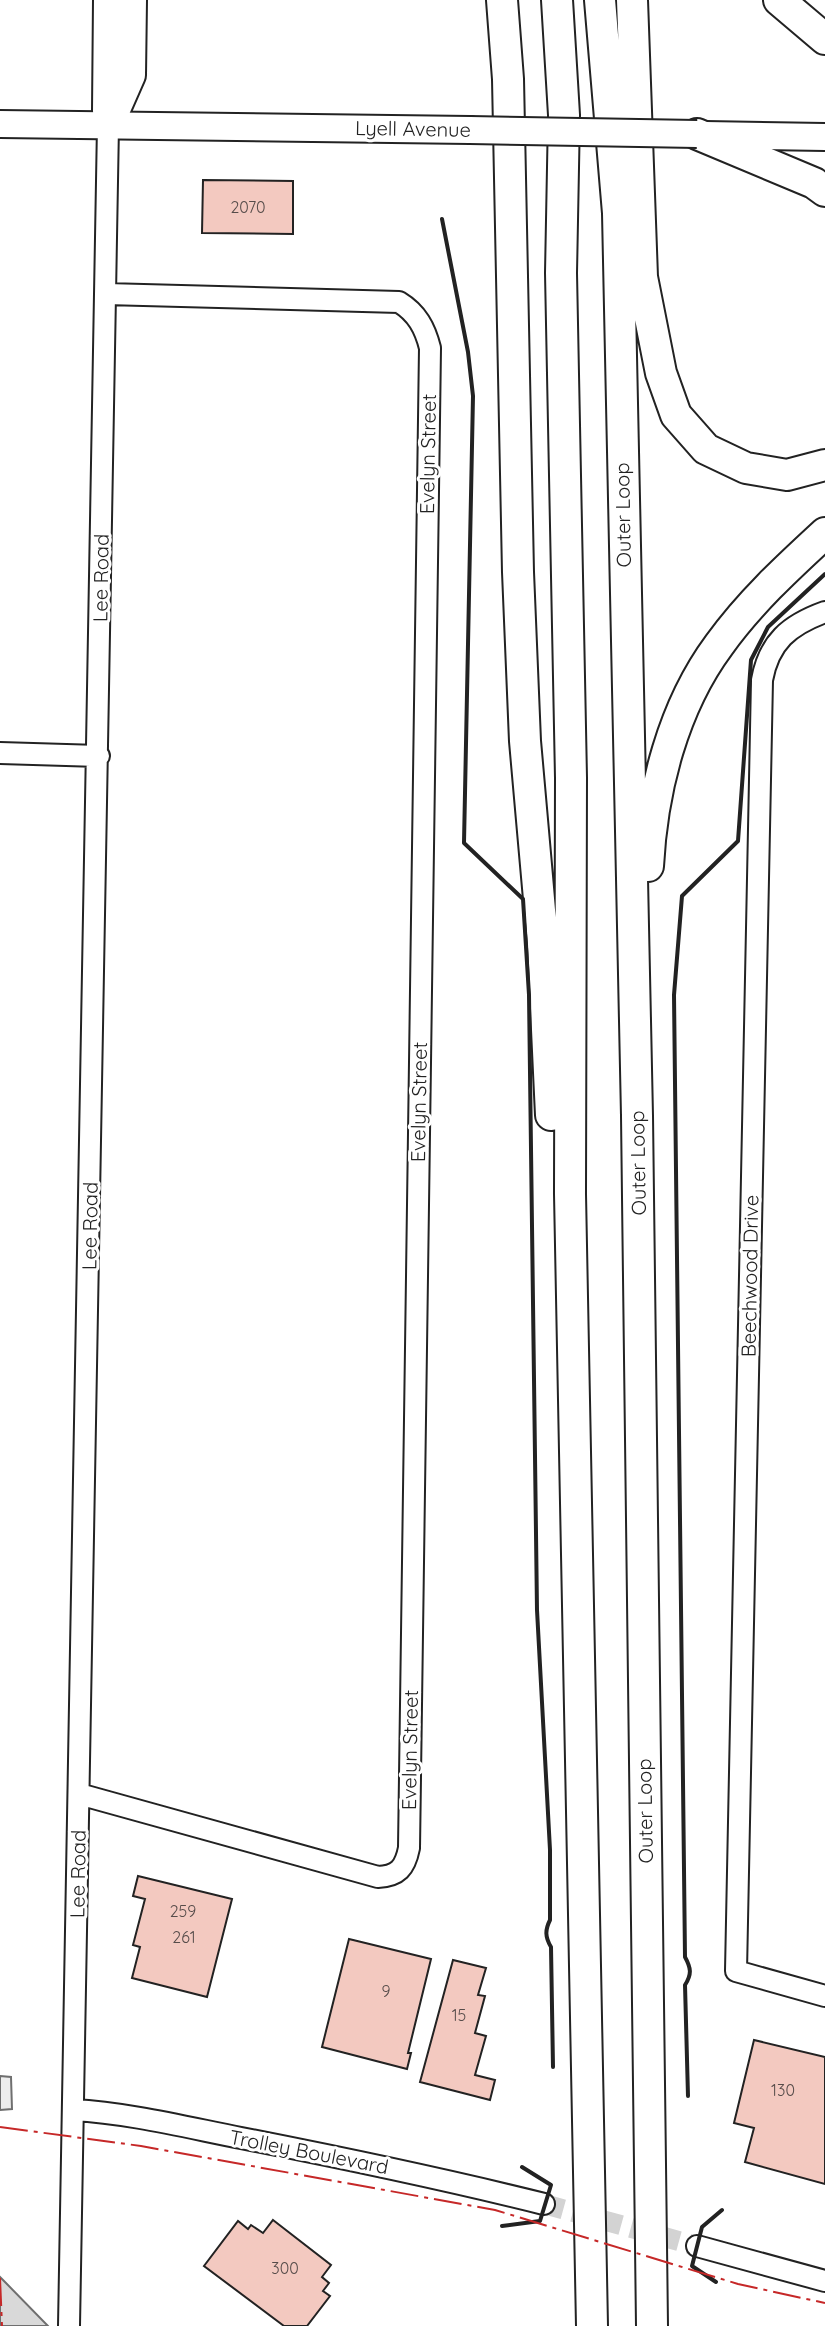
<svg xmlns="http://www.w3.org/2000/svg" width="825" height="2326" font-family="Quicksand,sans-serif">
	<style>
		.parking { fill: #ededed; stroke: #6f6f6f; stroke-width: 2 }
		.water { fill: #d9d9d9; stroke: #6f6f6f; stroke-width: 2 }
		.building { fill: #f3c9c0; stroke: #222; stroke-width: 2 }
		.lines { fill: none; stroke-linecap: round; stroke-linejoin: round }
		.minor-tunnel { stroke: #d3d3d3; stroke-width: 20; stroke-dasharray: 20 10; stroke-linecap: butt }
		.minor-casing { stroke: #222; stroke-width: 24 }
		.major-casing { stroke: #222; stroke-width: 30 }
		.highway-casing { stroke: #222; stroke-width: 34 }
		.minor { stroke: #fff; stroke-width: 20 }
		.major { stroke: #fff; stroke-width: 26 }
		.highway { stroke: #fff; stroke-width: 30 }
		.major-bridge-casing { stroke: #222; stroke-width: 30; stroke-linecap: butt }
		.major-bridge { stroke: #fff; stroke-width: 26 }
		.wall { stroke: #222; stroke-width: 4 }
		.power { stroke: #c62828; stroke-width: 2; stroke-dasharray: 28 6 4 6; stroke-linecap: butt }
		.labels { text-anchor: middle; stroke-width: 6; stroke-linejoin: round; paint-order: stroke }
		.number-label { font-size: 16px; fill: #564c4a }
		.street-label { font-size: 20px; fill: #222; stroke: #fff }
	</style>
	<rect width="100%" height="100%" fill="#fff"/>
	<path class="parking" d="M0 2076 11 2077 12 2109 0 2110Z"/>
	<path class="water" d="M0 2277 4 2281 48 2326H0Z"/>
	<path class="building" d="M203 180 293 181V234L202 233Z
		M138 1876 232 1899 207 1997 132 1978 140 1947 133 1945 145 1899 133 1896Z
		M349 1939 431 1959 408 2053H411L407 2069 322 2047Z
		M453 1960 486 1968 478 1995 485 1996 475 2033 486 2036 475 2075 495 2080 490 2100 420 2082Z
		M754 2040 825 2057V2184L745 2162 754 2128 734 2123Z
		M273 2220 331 2265 322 2277 329 2283 323 2291 330 2296 307 2326H284L204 2266 238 2221 248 2229 251 2225 263 2233Z"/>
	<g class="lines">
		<path class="minor-tunnel" d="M544 2204 697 2246"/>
		<g class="minor-casing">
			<path id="minor" d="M825 612C789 625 769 642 762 680L736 1971 825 1996
				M0 753 99 756
				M79 1794 378 1877C398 1876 405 1868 409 1848L430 348C425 328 417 313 399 302L106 294
				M73 2110C129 2113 185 2127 241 2138 343 2158 444 2179 544 2204
				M697 2246 825 2281
				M69 2326 108 125"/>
		</g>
		<g class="major-casing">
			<path id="major" d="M0 124 470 130
				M705 135 825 137"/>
		</g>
		<g class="highway-casing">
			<path id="highway" d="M502 0 508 79 518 572 525 741 543 944 551 1115
				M557 0 564 115 561 273 571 778 570 1194 592 2326
				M600 0 618 213 637 1116 652 2326
				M632 0 642 277 661 373 676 415 706 449 746 468 787 475 825 465
				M779 0 825 39
				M108 111 109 0
				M108 125 130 75 131 0
				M697 134 814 183 825 191
				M648 866C652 790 673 707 719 645 749 603 787 568 825 533"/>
		</g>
		<use href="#minor" class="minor"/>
		<use href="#major" class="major"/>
		<use href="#highway" class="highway"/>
		<g class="major-bridge-casing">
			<path id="major-bridge" d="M470 130 697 134"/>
		</g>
		<use href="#major-bridge" class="major-bridge"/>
		<path class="wall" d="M442 219 468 352 473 396 464 843 523 899 529 995 537 1610 550 1850V1920C545 1930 545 1937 551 1947L553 2067
			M688 2096 685 1985C692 1974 691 1968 685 1957L674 995 682 896 738 841 751 660 768 627 825 574
			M502 2226 540 2221 551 2185 522 2167
			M716 2282 692 2266 702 2227 722 2210"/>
		<path class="power" d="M0 2127 141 2146 495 2210 738 2284 825 2303
			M0 2278 2 2326"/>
	</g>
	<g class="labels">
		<g class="number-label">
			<text x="248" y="213">2070</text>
			<text x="183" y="1917">259</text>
			<text x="184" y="1943">261</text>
			<text x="386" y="1997">9</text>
			<text x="459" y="2021">15</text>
			<text x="783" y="2096">130</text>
			<text x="285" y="2274">300</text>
		</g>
		<g class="street-label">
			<text transform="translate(413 129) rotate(1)" y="7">Lyell Avenue</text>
			<text transform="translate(428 454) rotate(-89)" y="7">Evelyn Street</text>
			<text transform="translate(623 515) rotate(-91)" y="7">Outer Loop</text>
			<text transform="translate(101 578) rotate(-89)" y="7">Lee Road</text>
			<text transform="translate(419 1102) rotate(-89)" y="7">Evelyn Street</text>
			<text transform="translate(638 1163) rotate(-91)" y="7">Outer Loop</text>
			<text transform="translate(90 1226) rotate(-89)" y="7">Lee Road</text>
			<text transform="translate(750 1276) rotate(-89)" y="7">Beechwood Drive</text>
			<text transform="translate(410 1750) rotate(-89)" y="7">Evelyn Street</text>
			<text transform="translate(645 1811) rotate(-91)" y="7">Outer Loop</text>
			<text transform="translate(78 1874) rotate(-89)" y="7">Lee Road</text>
			<text transform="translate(309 2152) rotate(11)" y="7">Trolley Boulevard</text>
		</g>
	</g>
</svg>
